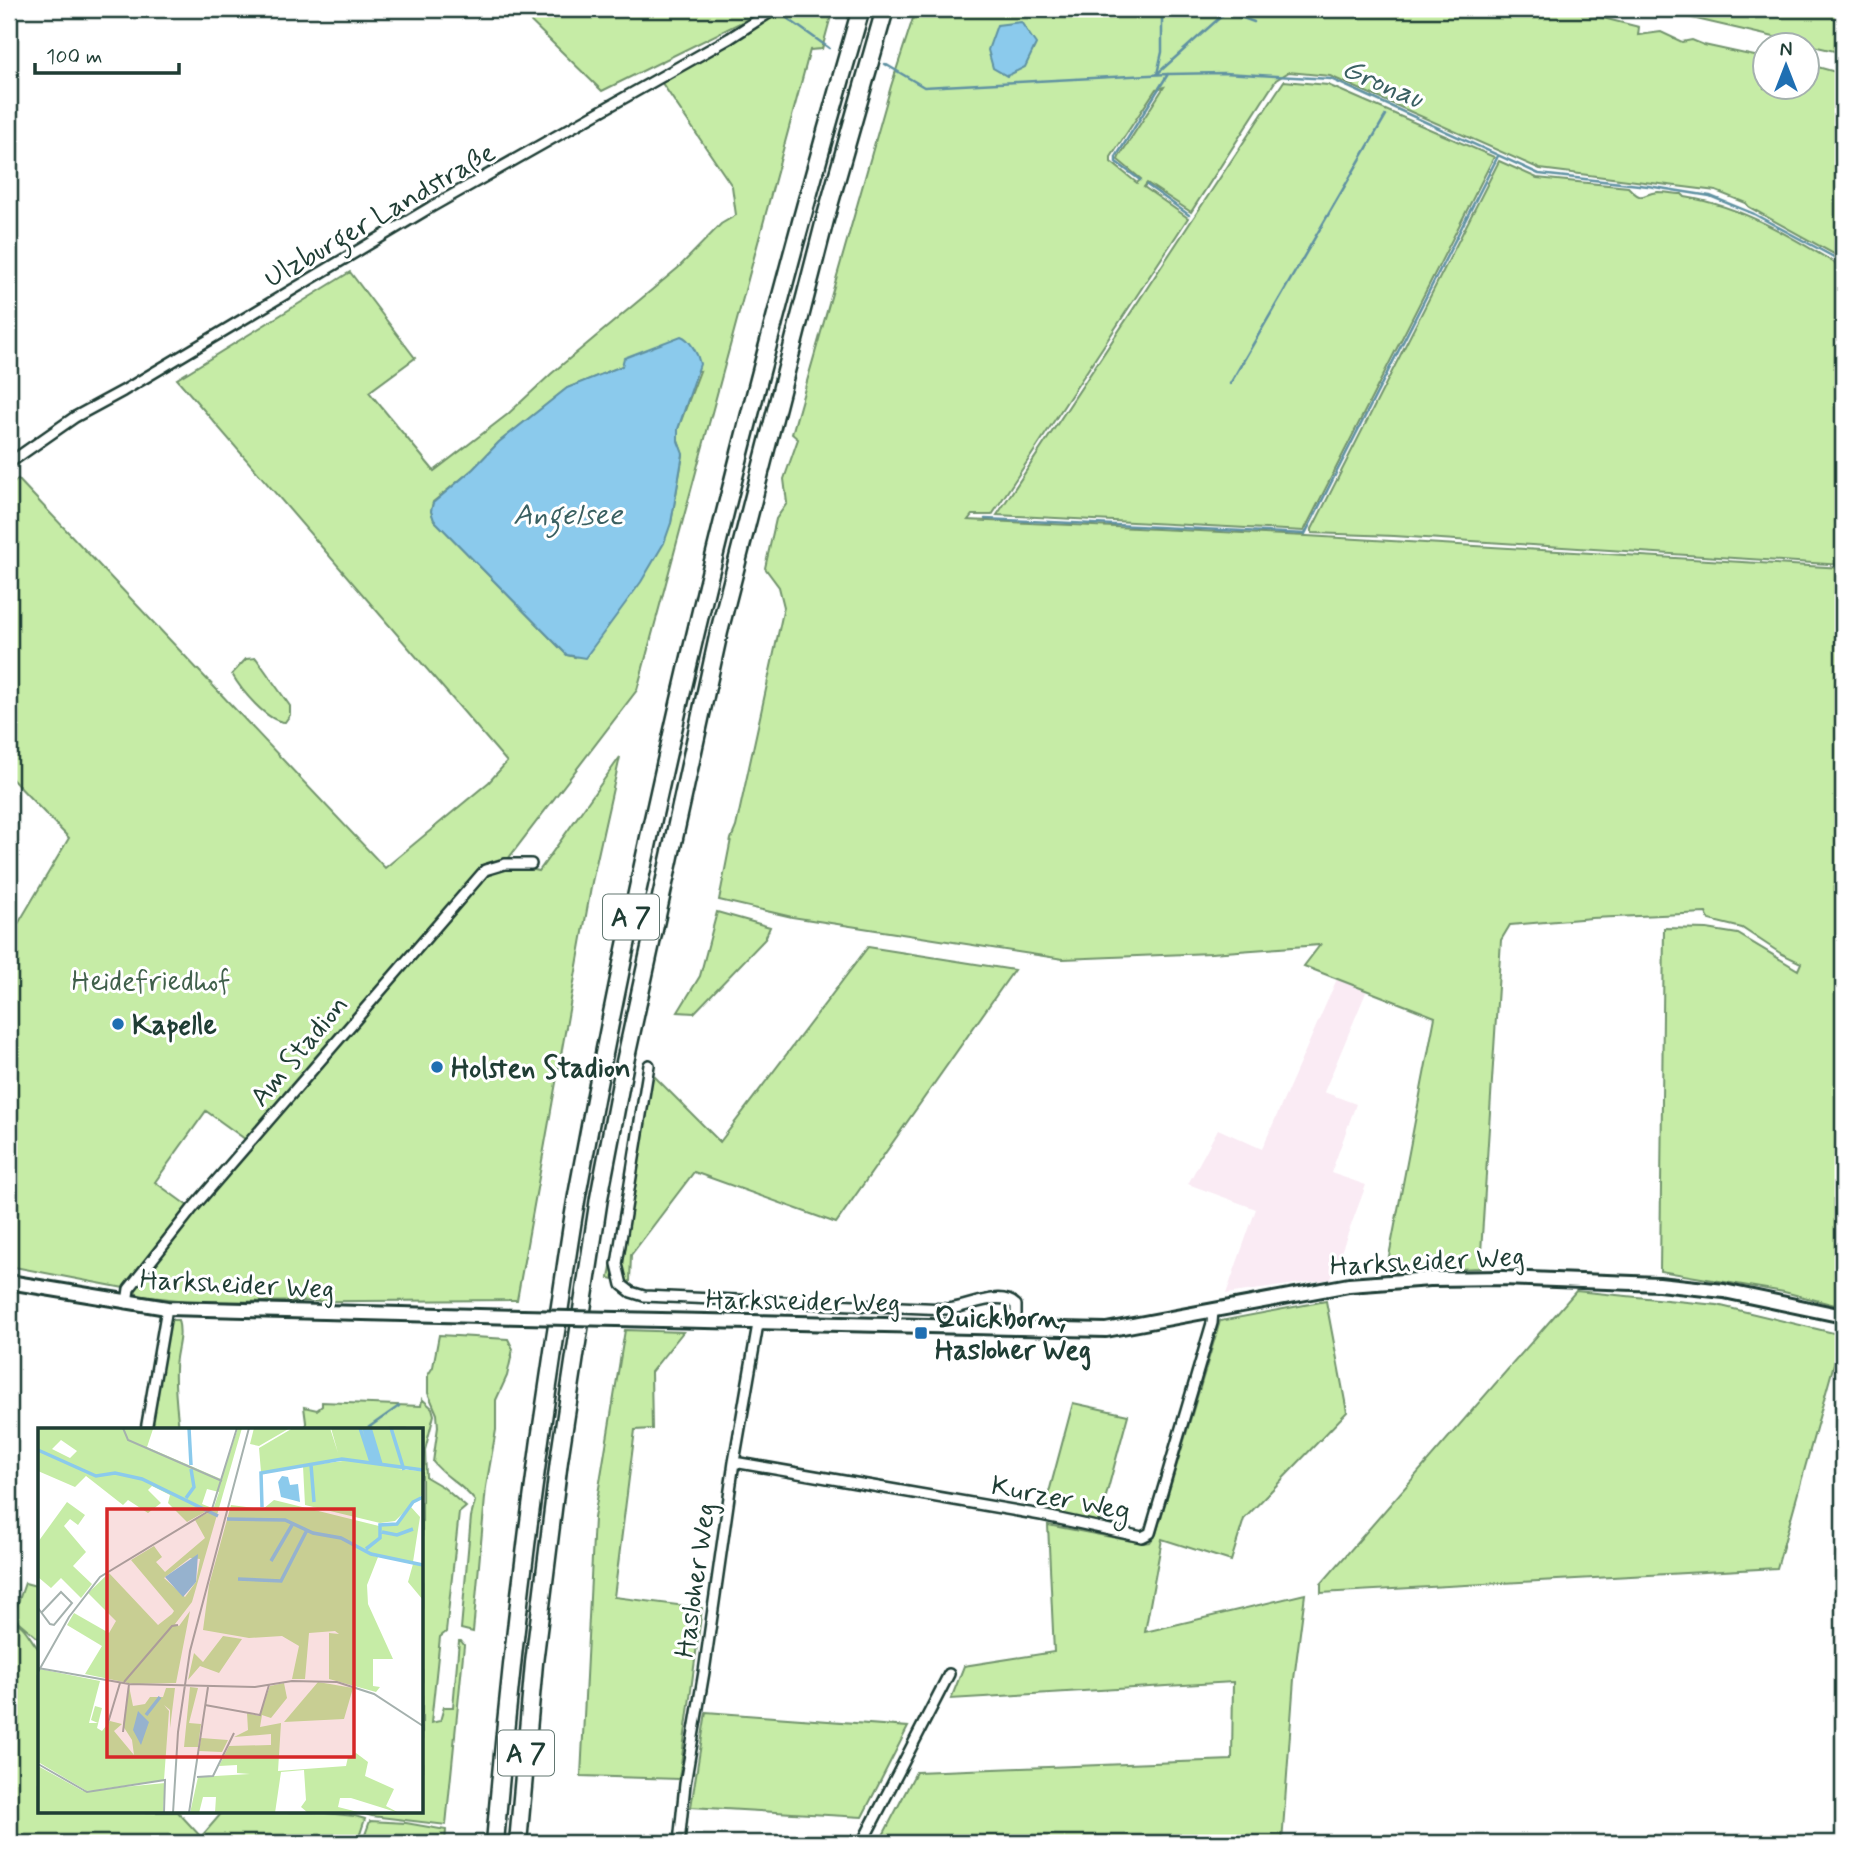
<svg xmlns="http://www.w3.org/2000/svg" width="1852" height="1852" font-family="Mynerve,sans-serif">
	<style>
		.built { fill: #faebf4 }
		.green { fill: #c6eca6; stroke: #72946d; stroke-width: 2; fill-rule: evenodd }
		.water { fill: #8bcaec; stroke: #6092a2; stroke-width: 2 }
		.lines { fill: none; stroke-linecap: round; stroke-linejoin: round }
		.stream { stroke: #6092a2; stroke-width: 2.5 }
		.street-casing { stroke: #1f3d34; stroke-width: 14 }
		.secondary-casing { stroke: #1f3d34; stroke-width: 18 }
		.highway-casing { stroke: #1f3d34; stroke-width: 21 }
		.street { stroke: #fff; stroke-width: 9 }
		.secondary { stroke: #fff; stroke-width: 12 }
		.highway { stroke: #fff; stroke-width: 16 }
		.secondary-bridge-casing { stroke: #1f3d34; stroke-width: 18; stroke-linecap: butt }
		.secondary-bridge { stroke: #fff; stroke-width: 12 }
		.poi-dot { fill: #1f6fb2; stroke: #fff; stroke-width: 2.5 }
		.labels { text-anchor: middle; stroke-width: 6; stroke-linejoin: round; paint-order: stroke }
		.shield { fill: #fff; stroke: #627771; stroke-width: 2 }
		.shield-label { font-size: 26px; font-weight: bold; fill: #1f3d34 }
		.street-label { font-size: 28px; fill: #1f3d34; stroke: #fff }
		.park-label { font-size: 28px; fill: #40604b; stroke: #fff }
		.poi-label { font-size: 28px; font-weight: bold; fill: #1f3d34; stroke: #fff; text-anchor: start }
		.water-label { font-size: 30px; font-style: italic; fill: #3a6062; stroke: #fff }
		.inset-river { fill: none; stroke: #8bcaec; stroke-width: 3.5 }
		.inset-road { fill: none; stroke: #a5b1ae; stroke-width: 2 }
		.view { fill: #d62828; fill-opacity: 0.15; stroke: #d62828; stroke-width: 3.5 }
		.inset-edge { fill: none; stroke: #1f3d34; stroke-width: 3.5 }
	</style>
	<rect width="100%" height="100%" fill="#fff"/>
	<filter id="ink" filterUnits="userSpaceOnUse"><feTurbulence type="fractalNoise" baseFrequency=".0143" numOctaves="2"/><feDisplacementMap in="SourceGraphic" scale="14" xChannelSelector="R" yChannelSelector="G"/><feConvolveMatrix kernelMatrix="1 2 1 2 8 2 1 2 1" color-interpolation-filters="sRGB"/></filter>
	<g filter="url(#ink)">
		<path class="built" d="M1337 979 1367 990 1324 1092 1356 1104 1331 1173 1366 1185 1331 1279 1226 1294 1256 1209 1188 1184 1218 1129 1262 1149Z"/>
		<path class="green" d="M518 9H764L754 16 602 91Z
			M783 9H828L831 16 822 49 810 50 637 690 505 863 539 871 620 757 592 882 517 1300 197 1302 141 1296 129 1289 9 1266V919L18 924 69 838 9 776V487L18 479 385 868 489 782 507 762 177 379 350 272 415 358 369 392 434 471 508 414 551 374 678 268 721 224 736 215 732 186 662 83ZM622 366 700 371 678 429V441L683 455 671 523 575 657 567 655 434 520 431 511 433 502 473 469 499 442 567 388ZM206 1111 249 1142 192 1209 155 1182Z
			M916 9H1567L1639 27 1638 35 1661 32 1682 42 1692 40 1704 45 1764 58V88H1806L1807 64 1843 74V259L1749 207 1746 203 1716 191 1540 169 1330 76 1289 72 1276 80 1191 212 1147 183 1144 187 1188 218 992 515H972L968 520 1307 536 1843 568V1307L1784 1292 1660 1271 1664 928 1707 929 1738 934 1798 970 1801 963 1780 953 1742 928 1709 920 1706 913 1592 918 1510 925 1501 940 1480 1268 1386 1272 1435 1017 1304 966 1320 945 1211 953 1063 959 792 917 719 900 731 839 736 827 784 607 779 587 765 568 776 519 787 503 784 479 798 439 792 434 891 86ZM1164 87 1119 157 1118 160 1141 179 1137 183 1111 162V157L1156 89Z
			M1653 9H1843V53Z
			M1284 81 1328 85 1494 157 1304 531 997 515Z
			M1499 161 1537 178 1628 187C1644 204 1641 193 1658 192 1666 192 1674 194 1682 194L1685 197C1742 206 1794 238 1843 268V565L1394 536 1312 533V529Z
			M256 658 290 706V715L285 722C267 722 241 690 232 674L246 659Z
			M717 912 770 927 765 939 694 1013 678 1012 700 976Z
			M868 947 1014 970 836 1223 694 1172 631 1255 630 1282 609 1278 643 1083 651 1073 720 1142Z
			M1576 1291 1717 1305 1842 1335 1777 1568 1321 1593V1584Z
			M1326 1301 1347 1412 1244 1519 1231 1561 1162 1539 1145 1632 1305 1594 1294 1679 1282 1843H879L916 1772 1232 1760 1233 1682 951 1699 964 1666 1054 1652 1048 1525 1142 1543 1150 1542 1156 1534 1220 1321Z
			M169 1320H178C183 1338 175 1351 175 1369 174 1389 177 1410 179 1430H149Z
			M625 1330 683 1332 651 1372 652 1429 635 1430 614 1597 702 1608 679 1779 581 1776 594 1518Z
			M439 1335 508 1339 513 1349 507 1376 496 1400V1430L486 1487 473 1632 461 1629 471 1517 475 1501C463 1485 445 1477 433 1462L438 1427 437 1414 428 1393V1375L433 1367Z
			M422 1399 432 1408 434 1415 425 1450 426 1477 443 1487 466 1507 459 1513 446 1632 440 1637 431 1723 440 1721 444 1707H453L459 1641H461L464 1645 446 1825 372 1816 358 1812H422V1430H307L304 1407 317 1410 322 1406V1402L421 1406Z
			M1073 1403 1128 1415 1099 1522 1044 1511Z
			M25 1583 40 1587V1640L13 1617Z
			M12 1621C26 1624 30 1641 40 1650V1812H178L201 1837 220 1815 218 1812H315L355 1816 365 1819 357 1843H9V1622Z
			M706 1712 908 1727 862 1817 691 1807Z
			M370 1821 406 1823 446 1830 445 1843H362Z"/>
		<path class="water" d="M1021 22 1036 44 1025 67 1007 76 993 68 988 50 997 25Z
			M681 336C690 339 698 354 700 364L678 429V441L683 454 671 523 664 543 641 582 585 658 567 655 434 520 431 511 433 503 473 469 499 442 567 388 622 366 624 358Z"/>
		<g class="lines">
			<path class="stream" d="M777 11 829 48
				M885 64 924 87 1168 74 1224 73 1331 79 1539 174 1648 186 1710 196 1754 214 1843 262
				M1157 74 1226 12 1254 22
				M1157 74 1162 52V9
				M1140 180 1116 162V157L1168 74
				M1147 185 1189 215
				M1230 384 1386 115
				M985 519 1305 534 1498 156
				M365 1430 399 1406"/>
			<g class="street-casing">
				<path id="street" d="M9 463 75 417 123 391 431 207 730 38 775 9
					M649 1065 617 1264 622 1285 631 1292 644 1296 947 1309C968 1308 999 1289 1016 1305V1329
					M127 1303 129 1289 192 1209 485 870 505 864H531
					M146 1430 167 1308
					M734 1462 1041 1515 1142 1537 1150 1533 1212 1323 1213 1311
					M679 1843 685 1784 704 1672 734 1462 758 1324
					M862 1843 949 1674"/>
			</g>
			<g class="secondary-casing">
				<path id="secondary" d="M9 1282 167 1308 522 1317
					M617 1319 1106 1330 1349 1285 1430 1279 1503 1278 1659 1284 1724 1291 1843 1316"/>
			</g>
			<g class="highway-casing">
				<path id="highway" d="M495 1843C509 1674 529 1506 555 1338 563 1289 569 1239 578 1190 651 791 748 398 861 9
					M518 1843 534 1663 559 1461 599 1198 625 1062 719 632 826 216 885 9"/>
			</g>
			<use href="#street" class="street"/>
			<use href="#secondary" class="secondary"/>
			<use href="#highway" class="highway"/>
			<g class="secondary-bridge-casing">
				<path id="secondary-bridge" d="M522 1317 617 1319"/>
			</g>
			<use href="#secondary-bridge" class="secondary-bridge"/>
		</g>
	</g>
	<g class="poi-dot">
		<circle cx="118" cy="1024" r="7"/>
		<circle cx="437" cy="1067" r="7"/>
		<rect x="914" y="1326" width="14" height="14" rx="3.5"/>
	</g>
	<g class="labels">
		<g class="shield">
			<rect x="603" y="894.5" width="56" height="45" rx="5"/>
			<rect x="498" y="1730.5" width="56" height="45" rx="5"/>
		</g>
		<g class="shield-label">
			<text x="631" y="926">A 7</text>
			<text x="526" y="1762">A 7</text>
		</g>
		<g class="street-label">
			<text transform="translate(379 214) rotate(-30)" y="10">Ulzburger Landstraße</text>
			<text transform="translate(298 1050) rotate(-50)" y="10">Am Stadion</text>
			<text transform="translate(1427 1260) rotate(-3)" y="10">Harksheider Weg</text>
			<text transform="translate(237 1283) rotate(3)" y="10">Harksheider Weg</text>
			<text transform="translate(803 1300) rotate(1)" y="10">Harksheider Weg</text>
			<text transform="translate(1061 1497) rotate(11)" y="10">Kurzer Weg</text>
			<text transform="translate(694 1580) rotate(-82)" y="10">Hasloher Weg</text>
		</g>
		<g class="park-label">
			<text x="151" y="990">Heidefriedhof</text>
		</g>
		<g class="poi-label">
			<text x="132" y="1034">Kapelle</text>
			<text x="451" y="1077">Holsten Stadion</text>
			<text x="935" y="1327">Quickborn,<tspan x="935" dy="32">Hasloher Weg</tspan></text>
		</g>
		<g class="water-label">
			<text transform="translate(1383 82) rotate(23)" y="10">Gronau</text>
			<text x="568" y="524">Angelsee</text>
		</g>
	</g>
	<g transform="translate(38 1428)">
		<rect width="385" height="385" fill="#fff"/>
		<path d="M0 0H111L115 1 109 19 183 51 200 0H204L154 174 137 196 141 198 152 183 138 255 95 256 47 246 64 218 29 197 36 185 71 205 78 193 50 165 71 145 120 197 134 186 136 183 93 132 116 118 124 129 118 134 127 144 167 110 157 92 175 82 181 64 169 61 164 76 174 80 149 94 130 75 132 67 114 58 110 62 123 75 110 85 90 72 85 77 48 48 37 59 0 43ZM23 12 39 23 32 30 14 21ZM152 130 162 131 158 154 147 169 126 150ZM216 0H252L221 18 212 16ZM255 0H292L300 25 293 0H385V41H359L385 43V66L357 93 342 95 267 77 265 38 313 32 305 30 223 44 221 20ZM236 72 341 98 359 97 373 79 382 89 375 134 333 125 315 117 332 127 340 129 329 157 330 176 355 231H335V258L342 259 338 264 291 251V205L301 206 297 203 271 205 267 251H254L261 218 244 208 211 210 165 202 171 157 193 77 225 81ZM29 74 47 87 40 97 32 91 26 98 48 124 35 138 54 156 43 170 23 150 13 160 0 149V114ZM375 136 385 138V172L370 154ZM185 208 204 211 181 245 162 238 150 252 156 225 165 234ZM2 241 62 253 51 295H60L53 292 57 278 64 280 59 300 64 303 72 293 84 296 76 303 96 327 94 312 85 298 91 258 95 278 107 276 112 269H125L128 260H137L132 300V282L126 277 131 283 126 352 49 363 0 334ZM280 254 315 260 306 291 246 294ZM246 255 249 270 233 290 224 287 222 299 243 295 240 343 308 338 310 329 318 325 330 334 327 348 356 361 348 378 361 385 313 370H302L300 379 324 385 269 384 263 379 268 372 266 342 243 344 237 385H177L178 369H165L161 385H152L160 349 212 346 199 345V337L181 338 191 318 233 317V306L196 309 210 302 209 285 221 288 232 258ZM152 259 160 260 151 295 163 296 160 319H146ZM163 310 190 312 184 324 161 323ZM0 338 45 363 127 355 125 385H0Z" fill="#c6eca6" fill-rule="evenodd"/>
		<path d="M244 48 250 49 252 57 260 56 262 74 243 69 240 54ZM160 126 158 154 145 169 127 149ZM100 283 111 294 103 317 95 302Z" fill="#8bcaec"/>
		<path class="inset-river" d="M151 0 153 37M322 0 333 34M326 0 336 35M329 0 340 36M332 0 343 36M353 0 366 42M0 22 58 48 77 45 104 51 180 88M273 37 276 74M148 70 156 59 153 41M224 79 223 45 304 31 385 42M189 91 247 92 275 105 303 110 333 126 385 137M344 104 359 107 375 101M328 121 342 110V97L359 96 375 74 385 69M233 133 254 97M200 151 243 153 269 102M108 287 122 269"/>
		<path class="inset-road" d="M85 0 90 12 184 53M0 180 12 196 16 197 34 175 23 164 4 184M0 240 91 256 217 259 254 253 299 254 336 266 385 298M0 244 31 189 62 149 174 81 199 0M86 254 134 198 140 197M167 277 222 287 231 257M69 298 82 255M85 304 91 256M0 336 49 364 127 352 126 385M159 349 175 348 196 305M135 385 140 304 152 223 211 0M151 385 170 259"/>
		<path class="view" d="M69 81H316V329H69Z"/>
		<rect width="385" height="385" class="inset-edge"/>
	</g>
	<rect width="1852" height="1852" fill="none" stroke="#fff" stroke-width="35"/>
	<rect x="18" y="18" width="1817" height="1817" fill="none" stroke="#1f3d34" stroke-width="2.5" filter="url(#ink)"/>
	<g transform="translate(1786 66)"><circle r="33" fill="#ffffff" stroke="#a5b1ae" stroke-width="2"/>
	<path d="M0-5L12 26L0 18L-12 26Z" fill="#1f6fb2"/>
	<text y="-10" font-size="19" font-weight="bold" text-anchor="middle" fill="#1f3d34">N</text>
	</g>
	<path d="M35 63v10h144v-10" fill="none" stroke="#1f3d34" stroke-width="3.5"/>
	<text x="46" y="63" font-size="21" fill="#1f3d34" stroke="#ffffff" stroke-width="5" paint-order="stroke">100 m</text>
</svg>
